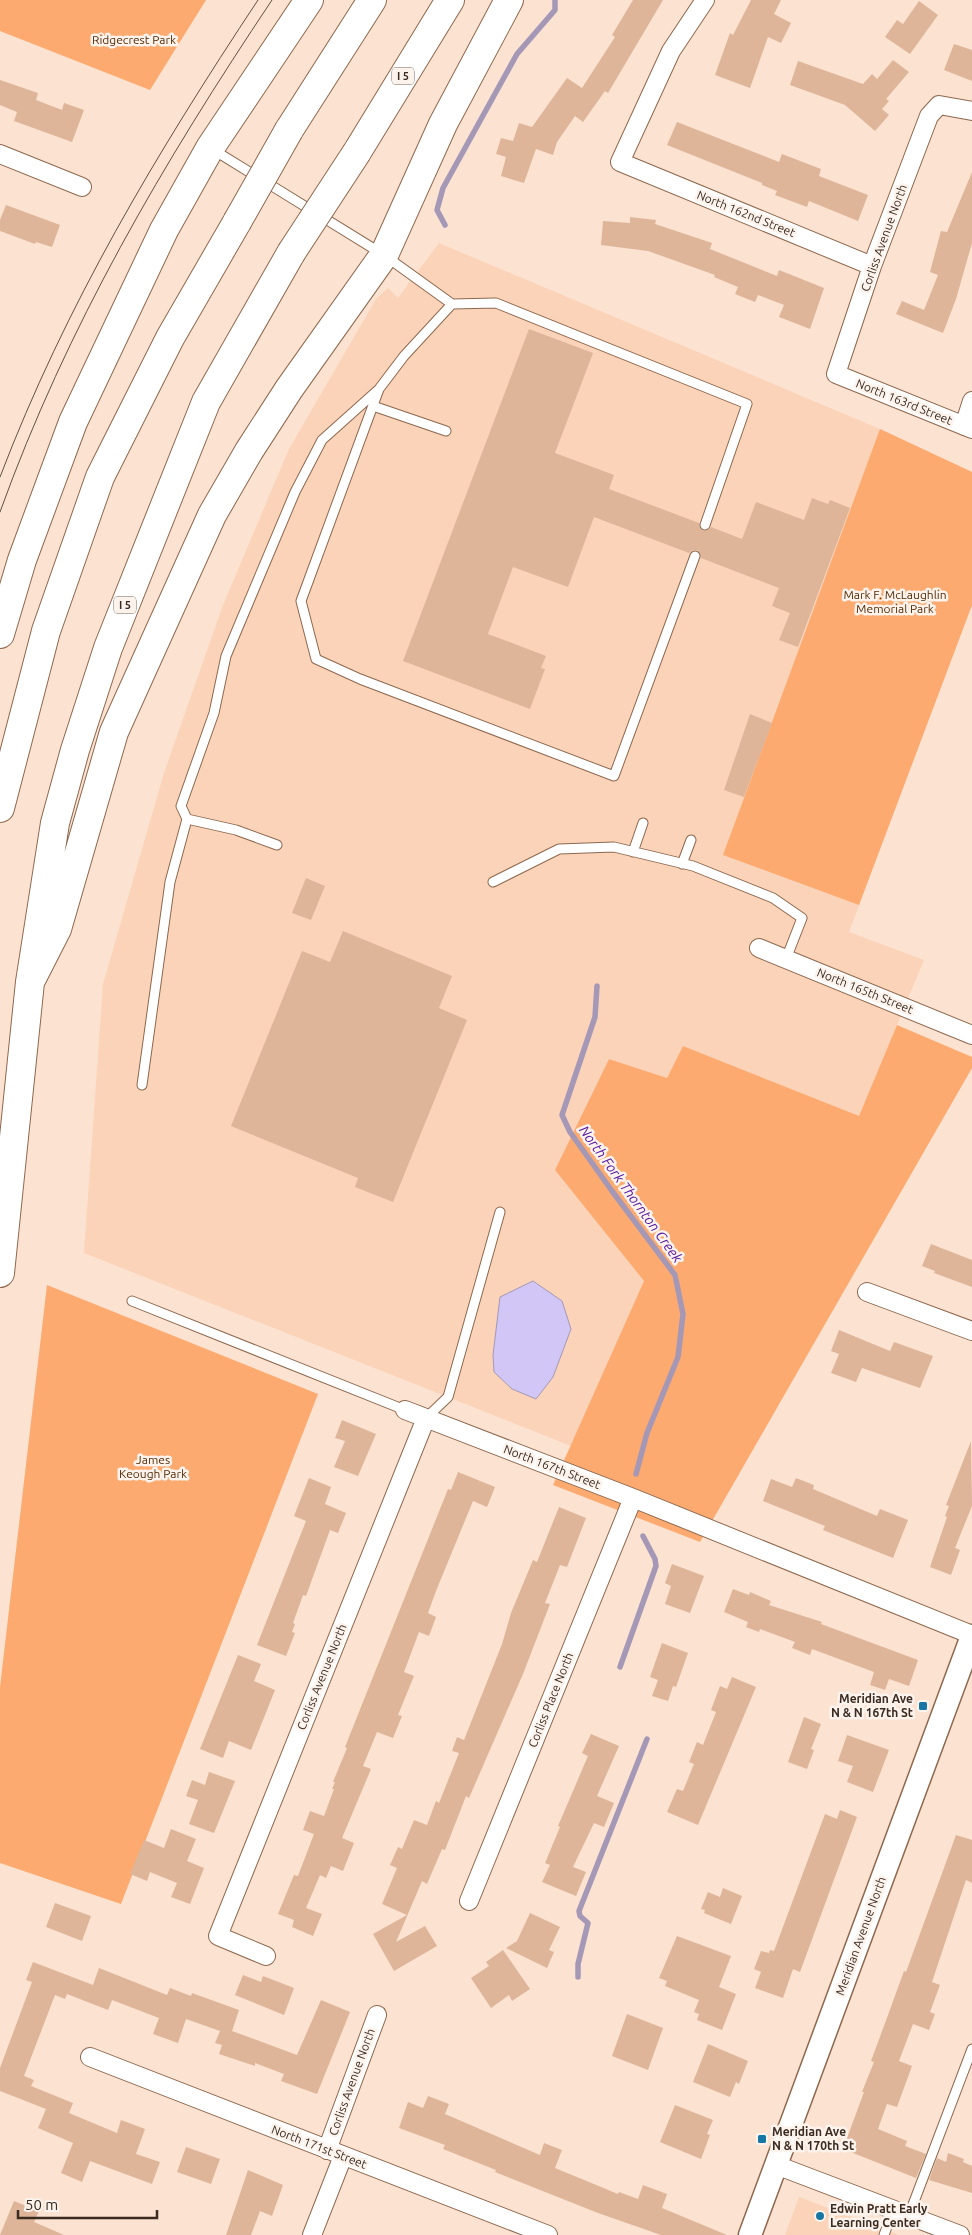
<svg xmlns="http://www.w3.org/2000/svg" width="972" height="2235" font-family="Ubuntu,sans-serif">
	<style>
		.built { fill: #fbd3b9 }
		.green { fill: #fcaa6f }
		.water { fill: #d1c6f6; stroke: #a498b6 }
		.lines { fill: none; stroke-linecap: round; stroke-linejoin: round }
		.stream { stroke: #a498b6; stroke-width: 5.5 }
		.building { fill: #deb599 }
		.service-casing { stroke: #8d684e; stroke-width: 11 }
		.minor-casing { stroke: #8d684e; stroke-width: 20 }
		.tertiary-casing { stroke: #8d684e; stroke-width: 25 }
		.motorway-casing { stroke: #8d684e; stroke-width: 30 }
		.service { stroke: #fff; stroke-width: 9 }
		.minor { stroke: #fff; stroke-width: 18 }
		.tertiary { stroke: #fff; stroke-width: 22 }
		.motorway { stroke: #fff; stroke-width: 28 }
		.tram { stroke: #625044; stroke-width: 1 }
		.motorway-bridge-casing { stroke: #8d684e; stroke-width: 30; stroke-linecap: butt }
		.motorway-bridge { stroke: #fff; stroke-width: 28 }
		.poi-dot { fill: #1777a4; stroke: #fcf3ed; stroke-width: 2 }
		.labels { text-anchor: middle; stroke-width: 5; stroke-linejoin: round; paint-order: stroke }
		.shield { fill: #fcf3ed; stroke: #75675e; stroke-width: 1 }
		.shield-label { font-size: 11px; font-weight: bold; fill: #3b2b20 }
		.park-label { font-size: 12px; fill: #562b06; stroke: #fcf3ed }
		.street-label { font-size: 12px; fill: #3b2b20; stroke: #fcf3ed }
		.poi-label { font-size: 12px; font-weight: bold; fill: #3b2b20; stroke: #fcf3ed; text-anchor: start }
		.water-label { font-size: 14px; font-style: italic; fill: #5315a1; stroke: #fcf3ed }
	</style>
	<rect width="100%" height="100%" fill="#fce2d1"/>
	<path class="built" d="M439 243 880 429 972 472V605L849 932 924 960 897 1025 859 1117 683 1046 667 1078 609 1059 555 1170 644 1281 571 1446 84 1253 103 984 164 773 223 605 289 449 376 299 388 288 398 298Z
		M799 2197 899 2235H785Z"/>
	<path class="green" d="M0 0H206L150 90 0 31Z
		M880 429 972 472V605L859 905 723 855Z
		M897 1025 972 1057V1068L700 1542 553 1485 644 1281 555 1170 609 1059 667 1078 683 1046 859 1116Z
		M47 1285 318 1394 121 1904 0 1863V1687Z"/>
	<path class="water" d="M533 1281 562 1301 571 1329 553 1377 536 1399 512 1389 494 1372 493 1355 500 1297Z"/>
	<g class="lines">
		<path class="stream" d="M445 225 437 210 443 188 517 54 555 10V0
			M597 986 595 1017 562 1115 570 1132 612 1191 675 1275 683 1314 678 1357 647 1433 636 1474
			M620 1667 656 1566 655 1559 643 1536
			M578 1977V1964L588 1923 580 1916 579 1911 647 1739"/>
	</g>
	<path class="building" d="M633 0H663L608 93 605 91 583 122 575 116 557 142 553 155 536 149 524 183 501 176 506 157 496 154 501 138 513 141 519 123 532 127 567 78 582 88 615 37 612 35Z
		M751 0H781L774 14 791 23 781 43 768 37 750 88 715 75 730 33 733 35Z
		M919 1 938 15 910 54 885 37 897 20 903 24Z
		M954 44 972 50V81L944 70Z
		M893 60 909 72 886 99 889 101 882 109 889 115 875 131 845 105 790 85 798 61 863 84 872 74 877 79Z
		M0 80 38 93 36 100 62 110 64 103 84 110 72 142 14 121 17 112 0 105Z
		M677 122 779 162 782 154 821 169 819 176 868 195 858 221 809 201 807 207 775 195 777 191 762 185V183L667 145Z
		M972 172V243L956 299 943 333 896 314 902 301 924 310 938 275 930 272 941 231 947 232Z
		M6 205 60 225 52 247 36 242 35 244 0 231V220Z
		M630 217 656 220 655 224 712 243 710 249 777 276 779 270 824 288 810 329 779 317 784 305 758 295 755 302 735 294 738 287 714 277 715 275 648 251 601 245 603 221 630 223Z
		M529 329 593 353 555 453 614 475 609 489 699 523 703 531H707L711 527 742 539 756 502 804 520 812 498 828 504 830 500 850 508 798 647 779 640 790 613 772 606 779 588 701 558 698 550H693L689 553 594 517 568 587 513 567 488 634 546 656 541 668 545 669 530 709 403 661Z
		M750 714 772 723 744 797 724 790Z
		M306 878 325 886 311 920 292 913Z
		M343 931 452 976 439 1008 467 1020 393 1202 355 1187 358 1178 231 1126 302 951 330 962Z
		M931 1244 972 1260V1287L934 1273 935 1271 922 1266Z
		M839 1330 890 1351 894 1342 933 1356 920 1388 862 1368 856 1382 831 1373 839 1354 831 1351Z
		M342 1420 376 1434 358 1476 334 1467 345 1441 335 1438Z
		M971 1441 972 1506 955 1548 960 1550 951 1575 930 1567 947 1517 945 1516 949 1506 946 1505Z
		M458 1472 495 1487 487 1507 473 1501 436 1591 428 1613 436 1617 429 1636 419 1632 404 1672 414 1676 398 1715 402 1716 393 1738 377 1732 363 1766 371 1769 342 1838 354 1843 343 1871 331 1866 326 1878 320 1875 306 1908 322 1914 313 1936 292 1927 294 1920 278 1914 294 1875 298 1876 314 1834 303 1830 310 1811 324 1816 334 1789H332L335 1782H333L347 1748 345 1747 448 1489 451 1490Z
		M309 1478 331 1487 325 1504 346 1513 338 1533 330 1530 306 1596 303 1595 293 1623 295 1624 292 1632 295 1633 286 1656 257 1645 306 1521 294 1516Z
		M796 1478 814 1485 813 1489 877 1516 880 1509 908 1520 893 1558 823 1530 825 1526 763 1501 771 1479 792 1487Z
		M559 1507 586 1518 567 1567 560 1565 545 1603 550 1604 523 1674 469 1798 466 1796 445 1850 442 1849 427 1884 422 1881 396 1942 425 1926 437 1946 394 1971 373 1934 407 1915 382 1904 397 1868 390 1865 398 1847 402 1849 414 1820 427 1825 436 1801 439 1803 459 1753 452 1751 457 1737 464 1740 502 1644 511 1613 533 1560 537 1562Z
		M672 1564 704 1576 690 1613 665 1604 671 1586 665 1583Z
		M733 1589 749 1595 750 1592 771 1601 769 1605 822 1622 821 1624 918 1660 909 1686 889 1679 885 1690 870 1685 874 1672 812 1649 810 1655 792 1648 795 1642 760 1629 759 1632 746 1627 748 1622 724 1612Z
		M662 1643 688 1653 676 1687 673 1686 668 1701 652 1696 658 1680 650 1677Z
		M238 1655 261 1664 254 1681 275 1690 251 1750 229 1741 223 1758 200 1749Z
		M732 1677 756 1687 698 1825 667 1812 677 1789 683 1791 694 1764 689 1762 697 1742 703 1745 716 1712 711 1710 720 1686 727 1689Z
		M804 1717 821 1724 811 1749 814 1750 807 1769 788 1762Z
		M591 1734 619 1746 597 1796 614 1803 604 1827 594 1823 573 1867 586 1872 576 1896 542 1882 550 1865 545 1863 560 1827 558 1826 588 1756 582 1753Z
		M847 1735 889 1750 873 1792 847 1782 853 1766 838 1761Z
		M209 1772 235 1781 214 1833 189 1824 198 1800 186 1796 192 1780 205 1785Z
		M840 1810 857 1817 800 1972 793 1969 783 1998 755 1988 761 1972 754 1969 761 1951 769 1953 770 1950 774 1951 825 1814 837 1819Z
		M171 1829 196 1839 187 1861 204 1868 190 1904 171 1897 177 1883 150 1872 147 1881 130 1874 144 1840 164 1848Z
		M956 1835 972 1840V1883L966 1880 932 1982 940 1985 930 2012 935 2014 929 2030 913 2024 899 2061 912 2066 897 2107 887 2104 878 2129 907 2141 905 2146 926 2154 916 2178 843 2149 864 2092H862L874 2062 871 2061 888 2015 904 1971 906 1972Z
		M723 1888 742 1896 731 1924 704 1913 705 1910 701 1909 708 1892 720 1897Z
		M55 1903 91 1916 82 1941 46 1927Z
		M530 1913 560 1927 549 1950 554 1952 547 1968 506 1948 517 1941Z
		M677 1936 731 1956 719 1987 736 1994 722 2030 697 2020 699 2014 694 2012 699 2000 665 1986 667 1981 659 1978Z
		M503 1950 530 1989 512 2001 509 1995 491 2008 471 1978 489 1966 486 1962Z
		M33 1962 93 1985 99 1968 167 1995 170 1988 191 1996 192 1993 239 2010 232 2031 297 2055 321 2000 350 2012 317 2094 281 2081 284 2074 255 2063V2066L219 2054 222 2045 215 2043 220 2031 186 2019 178 2043 153 2034 159 2018 112 2000 108 2010 67 1994 65 1999 55 1995 24 2076 34 2080 31 2086 73 2103 69 2113 117 2133 121 2120 145 2129 136 2154 160 2162 152 2184 90 2161 82 2182 61 2173 73 2143 38 2128 46 2109 0 2091V2068L32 1982 26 1980Z
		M243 1975 261 1982 263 1976 294 1988 284 2015 235 1995Z
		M627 2014 663 2028 648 2070 612 2056Z
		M708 2044 748 2061 739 2084 736 2082 730 2097 693 2082Z
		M428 2096 449 2104 445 2114 540 2155 544 2143 562 2150 555 2168 618 2194 619 2192 638 2199 643 2185 667 2194 662 2208 727 2235H661L598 2213 495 2172 496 2170 443 2149 445 2145 399 2128 408 2102 423 2108Z
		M675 2105 713 2120 707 2134 710 2135 701 2159 660 2142Z
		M186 2147 220 2159 211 2184 177 2172Z
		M948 2153 964 2159 963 2162 972 2166V2193L929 2180 937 2158 946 2162Z
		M248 2170 283 2185 272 2216 260 2211 251 2235H226Z
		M14 2201 39 2211 34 2222 64 2235H0Z"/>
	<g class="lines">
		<g class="service-casing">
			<path id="service" d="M212 149 384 255 452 304 496 303 747 404 705 525
				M379 389 301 601 316 659 360 679 614 776 695 556
				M373 406 446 431
				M277 845 236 830 187 819 181 806 214 713 226 656 295 492 322 440 379 389 404 356 452 304
				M633 852 643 823
				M682 864 691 840
				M493 882 559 849 614 847 693 866 773 898 802 918 786 959
				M142 1085 170 882 187 819
				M132 1301 405 1410
				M426 1418 448 1397 500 1212
				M909 2215 972 2049
				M884 2235 893 2210"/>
		</g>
		<g class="minor-casing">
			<path id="minor" d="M705 0 671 51 620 162 872 266
				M972 111 939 105 929 116 872 266 836 374 972 429
				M0 154 82 187
				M964 426 972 401
				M759 948 972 1035
				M867 1292 972 1331
				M405 1410 633 1498 972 1635
				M469 1901 633 1498
				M266 1956 218 1936 426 1418
				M90 2057 548 2235
				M327 2150 377 2015
				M776 2165 960 2235
				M312 2235 343 2156"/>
		</g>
		<g class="tertiary-casing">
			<path id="tertiary" d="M750 2235 972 1636"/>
		</g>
		<g class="motorway-casing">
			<path id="motorway" d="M289 130 372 0
				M357 152 450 0
				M0 634 22 560 73 422 164 230 210 148 309 0
				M0 808 46 631 100 477 170 338 237 222
				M30 982 57 929 114 732 212 515 249 451 289 389 384 255 443 124 509 0
				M0 1273 30 982 55 823 75 750 108 648 206 402 291 253"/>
		</g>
		<use href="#service" class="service"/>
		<use href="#minor" class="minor"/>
		<use href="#tertiary" class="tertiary"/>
		<use href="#motorway" class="motorway"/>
		<path class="tram" d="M0 477C66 304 156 154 258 0
			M0 512C67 326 163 163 272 0"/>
		<g class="motorway-bridge-casing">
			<path id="motorway-bridge" d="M237 222 289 130
				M291 253 357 152"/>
		</g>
		<use href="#motorway-bridge" class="motorway-bridge"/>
	</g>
	<g class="poi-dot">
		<rect x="918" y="1701" width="10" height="10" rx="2.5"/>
		<rect x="757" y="2134" width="10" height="10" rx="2.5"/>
		<circle cx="820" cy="2216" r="5"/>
	</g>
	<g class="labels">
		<g class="shield">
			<rect x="392" y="67.5" width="22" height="17" rx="4"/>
			<rect x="114" y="596.5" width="22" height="17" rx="4"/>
		</g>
		<g class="shield-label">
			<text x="403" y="80">I 5</text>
			<text x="125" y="609">I 5</text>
		</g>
		<g class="park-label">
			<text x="134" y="44">Ridgecrest Park</text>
			<text x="895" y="599">Mark F. McLaughlin<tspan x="895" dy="14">Memorial Park</tspan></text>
			<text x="153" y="1464">James<tspan x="153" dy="14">Keough Park</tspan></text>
		</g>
		<g class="street-label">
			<text transform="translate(746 214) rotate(22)" y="4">North 162nd Street</text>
			<text transform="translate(884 238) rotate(-70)" y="4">Corliss Avenue North</text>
			<text transform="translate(904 402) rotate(22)" y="4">North 163rd Street</text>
			<text transform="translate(865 991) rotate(22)" y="4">North 165th Street</text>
			<text transform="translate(552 1467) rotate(21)" y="4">North 167th Street</text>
			<text transform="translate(322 1677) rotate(-68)" y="4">Corliss Avenue North</text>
			<text transform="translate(551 1700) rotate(-68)" y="4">Corliss Place North</text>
			<text transform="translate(861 1936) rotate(-70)" y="4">Meridian Avenue North</text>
			<text transform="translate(352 2082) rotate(-70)" y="4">Corliss Avenue North</text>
			<text transform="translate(319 2147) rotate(21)" y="4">North 171st Street</text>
		</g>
		<g class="poi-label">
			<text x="913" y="1703" text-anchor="end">Meridian Ave<tspan x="913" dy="14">N &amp; N 167th St</tspan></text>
			<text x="772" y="2136">Meridian Ave<tspan x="772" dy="14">N &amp; N 170th St</tspan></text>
			<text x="830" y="2213">Edwin Pratt Early<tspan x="830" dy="14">Learning Center</tspan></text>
		</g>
		<g class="water-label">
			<text transform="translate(631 1194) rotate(54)" y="5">North Fork Thornton Creek</text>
		</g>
	</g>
	<path d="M18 2210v8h139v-8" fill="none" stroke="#3b2b20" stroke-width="2.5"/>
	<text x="25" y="2210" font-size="15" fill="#3b2b20" stroke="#fcf3ed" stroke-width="4" paint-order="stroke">50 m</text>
</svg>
